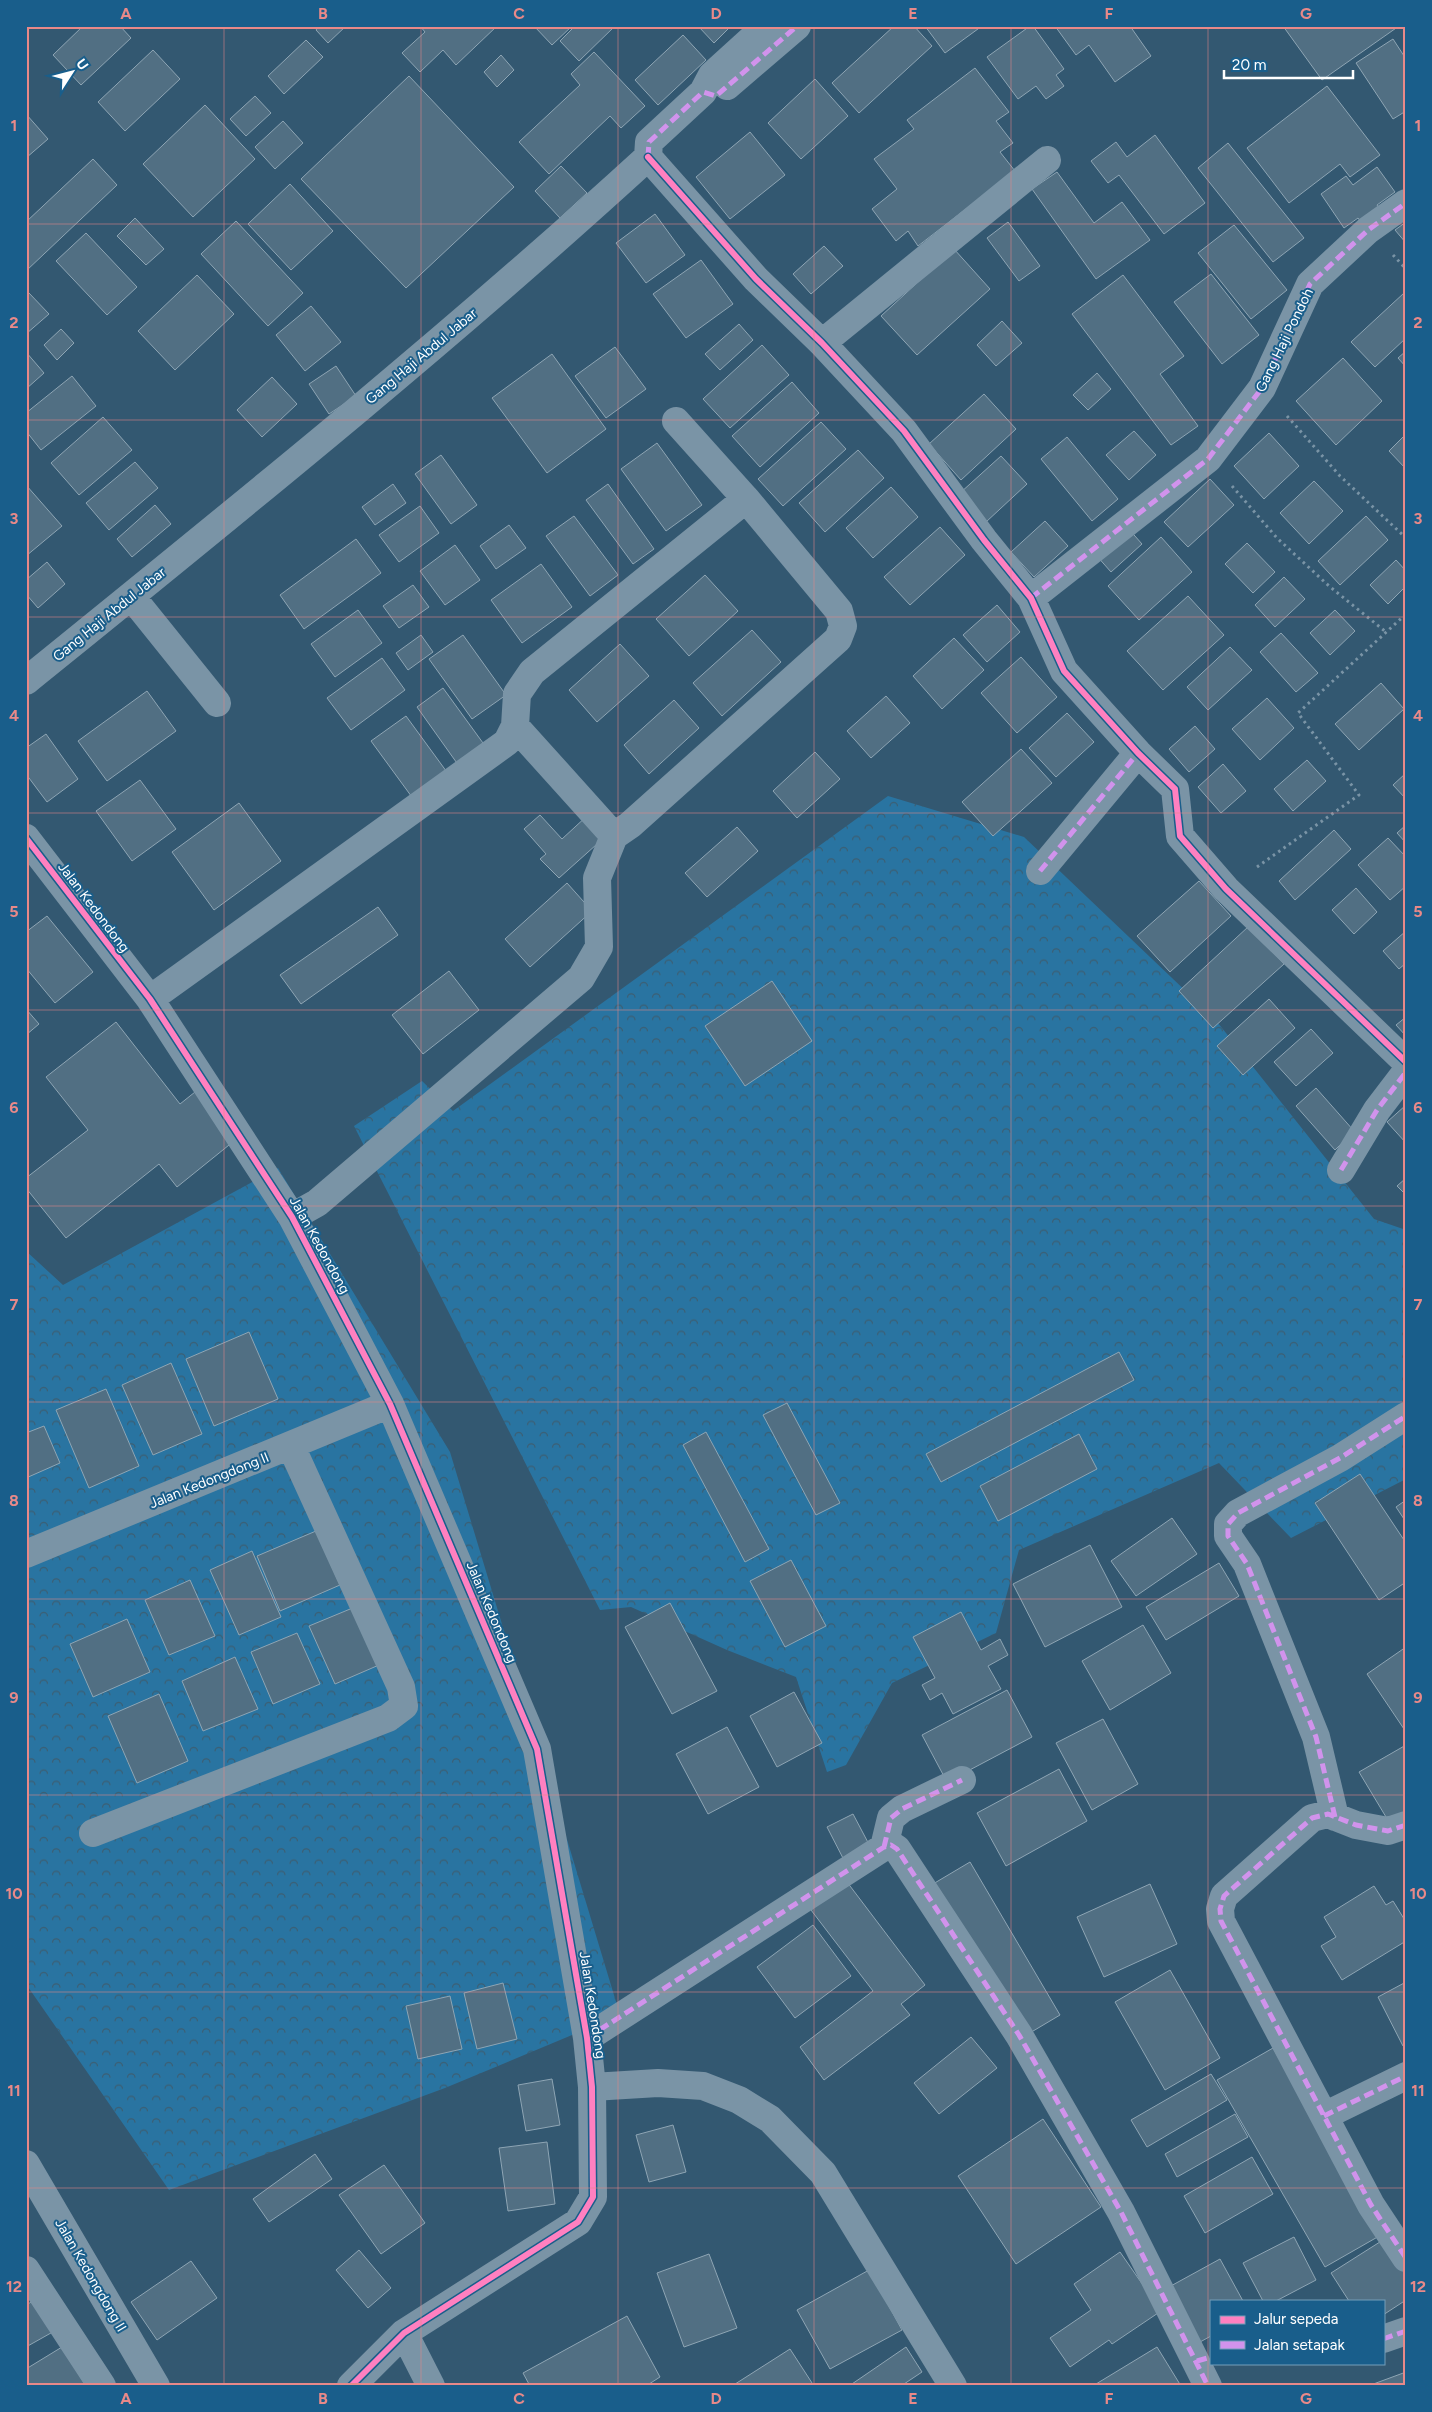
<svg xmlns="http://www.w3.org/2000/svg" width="1432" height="2412" font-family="Figtree,sans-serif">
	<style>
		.forest { fill: url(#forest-crowns) }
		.building { fill: #516f83; stroke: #8ea5b4 }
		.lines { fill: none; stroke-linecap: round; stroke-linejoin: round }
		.path { stroke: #7a94a6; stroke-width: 3; stroke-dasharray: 2.5 4; stroke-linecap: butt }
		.minor { stroke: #7a94a6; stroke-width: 28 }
		.quiet { stroke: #d193ec; stroke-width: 5; stroke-dasharray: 10 5; stroke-linecap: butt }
		.cycleway-casing { stroke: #195e8b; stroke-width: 9 }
		.cycleway { stroke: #ff80c0; stroke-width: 6 }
		.grid { fill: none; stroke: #e88989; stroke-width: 1; stroke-opacity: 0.55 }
		.labels { text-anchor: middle; stroke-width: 4; stroke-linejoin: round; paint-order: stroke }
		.street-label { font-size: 14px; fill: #fff; stroke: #195e8b }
		.neatline { fill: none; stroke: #e88989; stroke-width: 2 }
		.grid-label { font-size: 16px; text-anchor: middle; font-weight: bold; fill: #e88989 }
	</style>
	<defs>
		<pattern id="forest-crowns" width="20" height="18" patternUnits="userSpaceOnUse" patternTransform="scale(1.25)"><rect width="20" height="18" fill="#2974a1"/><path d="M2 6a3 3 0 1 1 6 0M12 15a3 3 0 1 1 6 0" fill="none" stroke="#3c5e72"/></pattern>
	</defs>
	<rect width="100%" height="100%" fill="#335871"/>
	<path class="forest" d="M888 796 1024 837 1214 1018 1374 1219 1406 1230V1479L1291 1538 1219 1463 1019 1550 996 1633 892 1683 846 1765 827 1772 796 1677 727 1650 631 1607 600 1610 354 1126 422 1081 453 1111Z
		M278 1168 450 1452 620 2015 445 2088 169 2190 26 1984V1251L63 1285Z"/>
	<path class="building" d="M83 26H120L131 38 81 85 53 55Z
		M319 26H346L328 43 316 30Z
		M420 26H497L456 65 443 50 420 72 402 53 425 32Z
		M534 26H572L552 45Z
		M575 26H615L579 61 560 41Z
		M698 26H731L714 43Z
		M894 26H914L932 46 859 113 832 83Z
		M925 26H982L945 53Z
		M1030 26H1033L1064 69 1056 75 1064 86 1046 99 1036 86 1018 99 987 57Z
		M1055 26H1130L1151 56 1115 82 1089 45 1076 55Z
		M1283 26H1399L1322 80Z
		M683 35 706 60 658 105 635 80Z
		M1393 39 1406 59V111L1393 119 1356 63Z
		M306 40 323 57 284 94 268 76Z
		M153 50 180 79 125 131 98 102Z
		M594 52 645 106 621 128 610 116 549 174 519 142 580 85 571 74Z
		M501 55 514 70 497 87 484 72Z
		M975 68 1009 112 996 121 1013 143 1000 152 1015 171 918 246 908 231 896 241 872 209 897 189 874 159 914 129 907 120Z
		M409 76 514 187 406 288 301 179Z
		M815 79 848 116 801 159 768 123Z
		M1327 86 1380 155 1350 177 1340 164 1289 203 1247 148Z
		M255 96 271 113 246 136 230 119Z
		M205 105 255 159 193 217 143 164Z
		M26 114 48 139 26 158Z
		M283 121 303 143 275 169 255 147Z
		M750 132 785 175 730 219 696 177Z
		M1155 135 1205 203 1164 234 1119 175 1108 183 1091 161 1116 142 1127 157Z
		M1228 143 1304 238 1273 262 1198 168Z
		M93 159 117 185 26 271V222Z
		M561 166 587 193 560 218 535 191Z
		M1377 167 1395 192 1377 205 1382 213 1364 226 1358 218 1344 228 1321 194 1346 176 1353 185Z
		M1057 172 1094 223 1122 202 1150 240 1096 279 1032 189Z
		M290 184 333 231 291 270 248 224Z
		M655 214 685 255 646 283 616 243Z
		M135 218 164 249 146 265 117 236Z
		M236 221 303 293 268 326 201 254Z
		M1008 222 1040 266 1019 281 987 238Z
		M1406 222V243L1395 230Z
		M1234 225 1287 290 1251 319 1198 253Z
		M86 233 137 287 107 315 56 261Z
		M824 246 843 266 811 294 793 274Z
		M954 249 990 289 917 355 881 316Z
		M701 260 733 304 686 338 653 294Z
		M1211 274 1259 335 1222 364 1174 302Z
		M197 275 234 314 175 370 138 331Z
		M1123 275 1184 356 1160 374 1198 426 1171 445 1072 314Z
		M29 293 49 314 26 334V296Z
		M1404 293 1406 295V338L1375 367 1351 342Z
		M311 306 341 342 305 371 276 335Z
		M1002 321 1022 343 996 366 977 345Z
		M739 324 753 340 720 370 705 354Z
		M61 329 74 343 57 360 44 345Z
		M762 345 789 375 730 428 703 399Z
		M615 347 646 389 606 418 575 376Z
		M1406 351V367L1398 358Z
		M26 352 44 373 26 389Z
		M552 354 606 429 547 473 492 398Z
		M1343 358 1382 401 1336 445 1296 401Z
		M336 366 356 396 329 414 309 384Z
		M1097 373 1111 389 1088 410 1073 395Z
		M72 376 96 406 41 450 26 431V413Z
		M272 377 297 404 262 437 237 410Z
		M792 382 819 413 760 467 732 436Z
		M984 394 1016 429 961 480 929 444Z
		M103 417 132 450 79 495 51 463Z
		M821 422 846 449 783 506 758 479Z
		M1134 431 1156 455 1129 480 1106 455Z
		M1269 433 1299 466 1264 499 1234 466Z
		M1406 434V469L1389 451Z
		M1067 437 1118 499 1092 521 1041 459Z
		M657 443 702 505 666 531 621 469Z
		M858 450 884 478 825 532 799 503Z
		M441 455 477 505 451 524 415 474Z
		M1001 456 1027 484 986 522 960 493Z
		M135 462 158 488 109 530 86 503Z
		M1210 479 1234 505 1188 547 1164 522Z
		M1314 481 1343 511 1309 544 1280 513Z
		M393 484 406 503 375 525 362 507Z
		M608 484 654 549 633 564 586 500Z
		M26 485 62 526 26 556Z
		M891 487 918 517 873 558 846 528Z
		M155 505 171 524 132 557 117 539Z
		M420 506 439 533 399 562 379 535Z
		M574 516 618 575 590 596 546 536Z
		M1366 516 1388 540 1340 585 1318 561Z
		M1045 521 1068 546 1034 577 1011 552Z
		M509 525 526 548 496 569 480 546Z
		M940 527 965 555 910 605 884 577Z
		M1127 527 1142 544 1111 572 1096 555Z
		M1161 537 1192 572 1139 620 1108 586Z
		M356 539 381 573 304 629 280 595Z
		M1247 543 1275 572 1253 593 1225 564Z
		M455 545 480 580 445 605 420 571Z
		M1396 560 1406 571V586L1388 604 1370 585Z
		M47 562 65 584 38 608 26 594V580Z
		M541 564 572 607 522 643 491 600Z
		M705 575 738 611 689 656 656 619Z
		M1284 577 1305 599 1275 627 1255 605Z
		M413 585 429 607 399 628 383 606Z
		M1188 596 1224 635 1163 690 1127 651Z
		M997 605 1020 632 987 662 963 635Z
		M358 610 382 643 335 677 311 644Z
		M1335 610 1355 631 1330 655 1310 633Z
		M752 630 781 662 722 716 693 683Z
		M1281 633 1318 673 1296 692 1260 652Z
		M421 635 433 652 408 670 396 653Z
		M463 635 506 695 472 719 429 659Z
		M954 638 984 670 942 709 913 676Z
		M620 644 649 676 597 722 569 690Z
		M1230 647 1252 670 1208 710 1187 687Z
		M1021 657 1057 697 1017 733 981 693Z
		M382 658 405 690 351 730 327 698Z
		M1381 683 1404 709 1359 750 1335 724Z
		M443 688 491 754 464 773 417 707Z
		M147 691 176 731 107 781 78 741Z
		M886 696 910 723 871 758 847 731Z
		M1267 698 1294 728 1260 760 1232 729Z
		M674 700 699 728 649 774 624 745Z
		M1067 713 1094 742 1056 777 1029 748Z
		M406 716 452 779 417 804 371 741Z
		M1195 726 1215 749 1189 772 1169 749Z
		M46 734 78 779 47 802 26 774V748Z
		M1021 749 1052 783 993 836 962 802Z
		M815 752 840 779 797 818 773 791Z
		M1307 760 1326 781 1293 811 1274 789Z
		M1223 764 1246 791 1221 813 1198 787Z
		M1406 773V799L1393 785Z
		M140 780 176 829 132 861 96 811Z
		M239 803 281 861 214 910 172 852Z
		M540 815 562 839 588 815 606 836 559 878 540 859 546 854 524 829Z
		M1406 825V843L1397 833Z
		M737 827 758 851 707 897 685 873Z
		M1334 830 1351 849 1295 900 1279 881Z
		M1388 838 1406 857V886L1390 900 1358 865Z
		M1199 881 1231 916 1170 972 1137 936Z
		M567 883 592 911 530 967 505 939Z
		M1356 888 1377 912 1354 934 1332 910Z
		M378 907 398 935 301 1004 280 975Z
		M47 916 93 972 55 1003 26 968V932Z
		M1249 926 1284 964 1213 1028 1179 991Z
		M1406 931V963L1399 969 1383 951Z
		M449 971 479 1010 423 1054 392 1015Z
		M772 981 812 1041 745 1086 705 1026Z
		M1269 999 1295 1028 1243 1075 1217 1046Z
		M26 1009 39 1024 26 1035Z
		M1406 1017V1036L1396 1025Z
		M116 1022 180 1104 195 1092 234 1141 177 1187 159 1164 66 1238 26 1188V1178L88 1130 46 1077Z
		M1311 1029 1333 1053 1296 1086 1274 1062Z
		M1316 1088 1354 1131 1335 1150 1296 1106Z
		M1406 1105V1143L1387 1122Z
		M1406 1178V1195L1397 1186Z
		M249 1332 278 1399 214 1426 186 1359Z
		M1119 1352 1134 1380 941 1482 926 1454Z
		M171 1363 202 1434 153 1455 122 1385Z
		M106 1389 139 1466 89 1488 56 1410Z
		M787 1403 840 1503 816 1515 763 1415Z
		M44 1426 60 1463 26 1478V1433Z
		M706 1432 769 1549 745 1562 683 1445Z
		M1079 1434 1097 1469 998 1521 980 1486Z
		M1360 1474 1406 1543V1582L1379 1600 1315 1503Z
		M1406 1500V1522L1396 1507Z
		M1172 1518 1197 1554 1136 1596 1111 1561Z
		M316 1531 340 1585 280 1611 257 1556Z
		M1090 1545 1122 1607 1045 1647 1013 1584Z
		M252 1551 281 1617 239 1635 210 1570Z
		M791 1560 826 1626 785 1647 750 1581Z
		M1219 1563 1239 1596 1166 1640 1146 1607Z
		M190 1580 215 1636 169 1655 145 1600Z
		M670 1603 717 1691 672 1714 625 1627Z
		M355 1607 379 1665 335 1684 309 1626Z
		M961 1612 981 1650 1000 1639 1008 1655 988 1666 1001 1689 953 1714 942 1693 930 1700 922 1685 935 1678 913 1637Z
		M127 1619 150 1672 93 1697 70 1644Z
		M1143 1625 1171 1673 1110 1710 1082 1661Z
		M297 1633 320 1684 273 1704 251 1652Z
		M1406 1647V1732L1367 1674Z
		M235 1657 258 1709 203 1731 182 1681Z
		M1007 1690 1032 1737 947 1782 922 1735Z
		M794 1692 822 1743 777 1767 750 1716Z
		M159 1694 188 1761 137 1783 108 1716Z
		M1103 1719 1138 1784 1092 1810 1056 1743Z
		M727 1727 759 1787 708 1814 676 1754Z
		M1406 1745V1812L1389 1822 1359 1772Z
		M1059 1769 1087 1821 1006 1866 977 1813Z
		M853 1814 872 1850 846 1864 827 1827Z
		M970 1862 1060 2015 1023 2037 933 1884Z
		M847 1882 925 1985 901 2004 910 2015 824 2080 800 2047 873 1991 811 1910Z
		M1150 1884 1177 1944 1104 1977 1077 1917Z
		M1374 1886 1386 1905 1393 1901 1406 1922V1941L1342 1980 1321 1946 1336 1937 1324 1917Z
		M813 1925 851 1976 795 2018 757 1967Z
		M1170 1970 1220 2058 1165 2090 1115 2002Z
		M1406 1982V2045L1403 2046 1378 1997Z
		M503 1983 517 2039 477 2049 464 1993Z
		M450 1996 462 2049 418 2059 406 2006Z
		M971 2037 997 2068 939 2114 914 2083Z
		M1273 2048 1381 2235 1325 2267 1217 2080Z
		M1211 2074 1227 2100 1147 2147 1131 2120Z
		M552 2079 560 2125 526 2131 518 2085Z
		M1235 2114 1248 2137 1177 2177 1165 2154Z
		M1043 2119 1101 2207 1016 2264 958 2176Z
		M673 2125 686 2172 649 2182 636 2135Z
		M547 2142 555 2204 508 2211 499 2148Z
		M315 2154 332 2179 269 2222 253 2199Z
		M1252 2157 1273 2194 1205 2233 1184 2196Z
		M384 2165 425 2223 381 2254 339 2195Z
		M1294 2237 1316 2280 1276 2301H1263L1243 2263Z
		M1383 2240 1406 2275V2300L1383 2315V2301H1349L1331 2273Z
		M359 2250 391 2288 368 2308 336 2270Z
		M1120 2252 1161 2311 1112 2344 1109 2340 1070 2367 1050 2338 1091 2310 1074 2284Z
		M709 2254 737 2328 684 2347 657 2273Z
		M1220 2259 1243 2301H1211V2336L1200 2342 1169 2287Z
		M191 2261 217 2298 157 2340 131 2302Z
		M869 2270 902 2330 830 2369 797 2310Z
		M40 2297 58 2329 26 2347V2305Z
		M627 2316 660 2377 646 2386H530L523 2373Z
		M62 2347 86 2386H26V2369Z
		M906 2347 922 2372 901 2386H849Z
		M1157 2347 1181 2386H1096V2384Z
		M790 2349 814 2386H732Z
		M1406 2372V2386H1368Z"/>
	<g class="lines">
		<path class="path" d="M1393 255 1406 269
			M1287 416 1340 476 1406 538
			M1232 486 1277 538 1329 586 1386 632
			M1257 867 1359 795 1298 713 1406 614"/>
		<path class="minor" d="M727 86 797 26
			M648 157 756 279 822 343 904 431 984 540 1031 598 1064 671 1138 753 1175 789 1180 836 1226 889 1406 1062
			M822 343 1047 160
			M131 596 217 703
			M1031 598 1208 459 1262 388 1310 284 1368 230 1406 203
			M26 681C237 510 448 340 648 157L649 142 703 92 712 75 766 26
			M515 726 614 836 630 825 838 639 843 626 839 611 746 499 676 421
			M26 838 150 999 292 1217 390 1404 537 1749 587 2038 592 2087 593 2197 578 2222 404 2333 351 2386
			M1040 871 1138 753
			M150 999 507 742 515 726 517 694 532 672 746 499
			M1341 1170 1377 1110 1406 1072
			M292 1217 317 1203 581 978 599 947 597 878 614 836
			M26 1554 390 1404
			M1335 1817 1316 1737 1247 1564 1228 1536V1524L1238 1513 1340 1458 1406 1416
			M1406 1825 1388 1831 1356 1825 1328 1814 1312 1818 1224 1896 1220 1909 1221 1921 1371 2205 1406 2258
			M93 1833 388 1718 404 1706 401 1687 291 1446
			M884 1847 891 1818 902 1809 962 1780
			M587 2038 884 1847 891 1845 897 1849 1019 2035 1121 2212 1208 2386
			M592 2087 658 2083 703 2086 739 2100 770 2119 823 2173 953 2386
			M1324 2116 1406 2076
			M26 2164 156 2386
			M26 2270 102 2386
			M404 2333 431 2386
			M1383 2339 1406 2331"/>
		<path class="quiet" d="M648 157 649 142 703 92 716 96 797 26
			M1031 598 1208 459 1262 388 1310 284 1368 230 1406 203
			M1040 871 1138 753
			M1341 1170 1377 1110 1406 1072
			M1335 1817 1316 1737 1247 1564 1228 1536V1524L1238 1513 1340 1458 1406 1416
			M1406 1825 1388 1831 1356 1825 1328 1814 1312 1818 1224 1896 1220 1909 1221 1921 1371 2205 1406 2258
			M884 1847 891 1818 902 1809 962 1780
			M587 2038 884 1847 891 1845 897 1849 1019 2035 1121 2212 1208 2386
			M1324 2116 1406 2076
			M1383 2339 1406 2331
			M1197 2361 1211 2357"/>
		<g class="cycleway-casing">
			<path id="cycleway" d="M648 157 756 279 822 343 904 431 984 540 1031 598 1064 671 1138 753 1175 789 1180 836 1226 889 1406 1062
				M26 838 150 999 292 1217 390 1404 537 1749 587 2038 592 2087 593 2197 578 2222 404 2333 351 2386"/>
		</g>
		<use href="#cycleway" class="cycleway"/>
	</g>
	<path class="grid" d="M224 26V2386M421 26V2386M618 26V2386M814 26V2386M1011 26V2386M1208 26V2386M26 224H1406M26 420H1406M26 617H1406M26 813H1406M26 1010H1406M26 1206H1406M26 1402H1406M26 1599H1406M26 1795H1406M26 1992H1406M26 2188H1406"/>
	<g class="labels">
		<g class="street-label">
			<text transform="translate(1284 340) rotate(-64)" y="5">Gang Haji Pondoh</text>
			<text transform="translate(421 356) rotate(-40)" y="5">Gang Haji Abdul Jabar</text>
			<text transform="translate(109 614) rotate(-39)" y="5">Gang Haji Abdul Jabar</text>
			<text transform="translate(94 907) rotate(53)" y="5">Jalan Kedondong</text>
			<text transform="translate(320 1245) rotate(61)" y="5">Jalan Kedondong</text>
			<text transform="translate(209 1480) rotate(-22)" y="5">Jalan Kedongdong II</text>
			<text transform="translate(492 1612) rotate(67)" y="5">Jalan Kedondong</text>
			<text transform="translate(593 2005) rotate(81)" y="5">Jalan Kedondong</text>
			<text transform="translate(91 2275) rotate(60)" y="5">Jalan Kedongdong II</text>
		</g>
	</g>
	<rect width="1432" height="2412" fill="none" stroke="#195e8b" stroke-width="55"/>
	<rect x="1210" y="2300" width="175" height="65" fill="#195e8b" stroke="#759eb9"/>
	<rect x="1220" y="2316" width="25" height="8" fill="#ff80c0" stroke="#759eb9"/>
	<text x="1254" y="2324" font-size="15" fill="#ffffff">Jalur sepeda</text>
	<rect x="1220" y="2341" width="25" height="8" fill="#d193ec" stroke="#759eb9"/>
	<text x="1254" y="2350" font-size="15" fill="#ffffff">Jalan setapak</text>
	<g transform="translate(72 72) rotate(54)" stroke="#195e8b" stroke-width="4" paint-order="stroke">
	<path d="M0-4L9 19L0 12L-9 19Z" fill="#ffffff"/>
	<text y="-8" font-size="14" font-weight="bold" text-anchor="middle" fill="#ffffff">U</text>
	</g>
	<path d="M1224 70v8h129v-8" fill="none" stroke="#ffffff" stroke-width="2.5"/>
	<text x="1232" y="70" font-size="15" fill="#ffffff" stroke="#195e8b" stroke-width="4" paint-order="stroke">20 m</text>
	<rect x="28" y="28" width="1376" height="2356" class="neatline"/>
	<g class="grid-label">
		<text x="126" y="19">A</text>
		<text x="323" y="19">B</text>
		<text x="519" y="19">C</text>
		<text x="716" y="19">D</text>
		<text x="913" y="19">E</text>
		<text x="1109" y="19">F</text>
		<text x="1306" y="19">G</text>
		<text x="14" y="131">1</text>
		<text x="1418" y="131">1</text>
		<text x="14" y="328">2</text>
		<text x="1418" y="328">2</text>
		<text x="14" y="524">3</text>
		<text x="1418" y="524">3</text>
		<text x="14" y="721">4</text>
		<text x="1418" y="721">4</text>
		<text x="14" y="917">5</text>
		<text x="1418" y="917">5</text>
		<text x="14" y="1113">6</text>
		<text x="1418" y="1113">6</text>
		<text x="14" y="1310">7</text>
		<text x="1418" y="1310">7</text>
		<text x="14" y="1506">8</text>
		<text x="1418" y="1506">8</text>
		<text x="14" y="1703">9</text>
		<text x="1418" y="1703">9</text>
		<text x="14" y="1899">10</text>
		<text x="1418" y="1899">10</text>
		<text x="14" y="2096">11</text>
		<text x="1418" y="2096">11</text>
		<text x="14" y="2292">12</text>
		<text x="1418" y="2292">12</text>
		<text x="126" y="2404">A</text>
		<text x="323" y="2404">B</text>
		<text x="519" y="2404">C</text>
		<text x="716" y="2404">D</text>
		<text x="913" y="2404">E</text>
		<text x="1109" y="2404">F</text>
		<text x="1306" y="2404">G</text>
	</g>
</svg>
